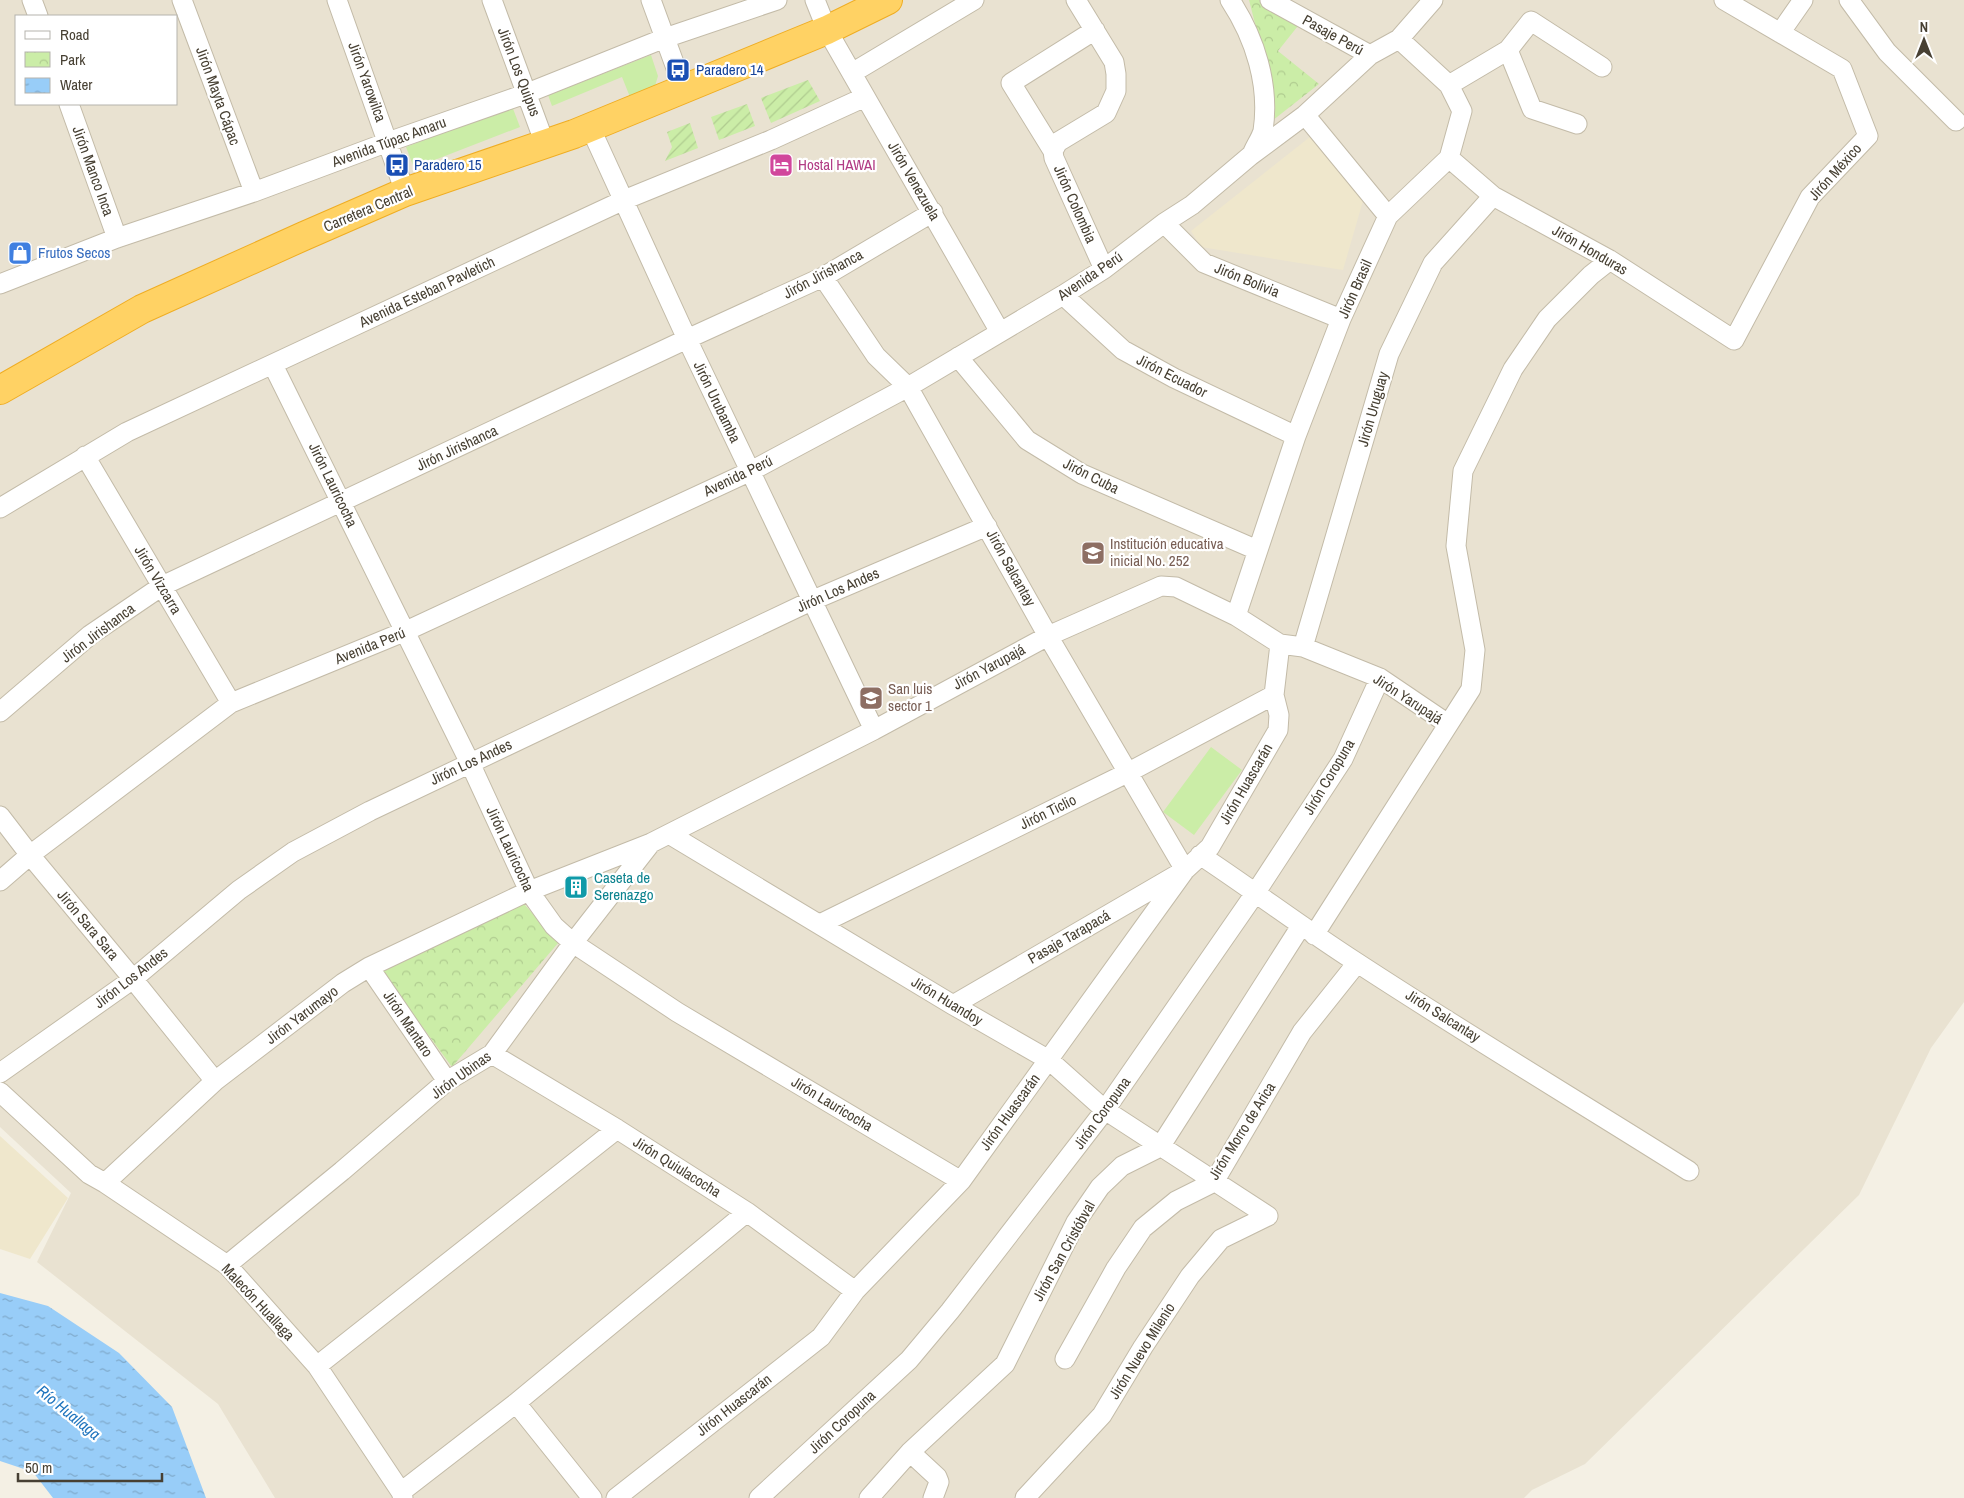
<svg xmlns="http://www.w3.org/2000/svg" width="1964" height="1498" font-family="'Archivo Narrow',sans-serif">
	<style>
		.residential { fill: #e9e2d1; fill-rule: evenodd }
		.education { fill: #efe7cc }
		.grass { fill: #cbeda7 }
		.park { fill: url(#park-crowns) }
		.garden { fill: url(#garden-furrows) }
		.water { fill: url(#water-ripples) }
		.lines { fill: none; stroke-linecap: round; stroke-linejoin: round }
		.street-casing { stroke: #c3bba8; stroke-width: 21 }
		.highway-casing { stroke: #efad23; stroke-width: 30 }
		.street { stroke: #fff; stroke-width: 19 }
		.highway { stroke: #ffd264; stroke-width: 28 }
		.labels { text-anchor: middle; stroke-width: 4.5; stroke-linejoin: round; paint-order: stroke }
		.street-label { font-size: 15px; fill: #474033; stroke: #fff }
		.transit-label { font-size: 15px; fill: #164399; stroke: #fff; text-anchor: start }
		.hotel-label { font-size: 15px; fill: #b23c85; stroke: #fff; text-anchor: start }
		.shop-label { font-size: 15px; fill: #366cbe; stroke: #fff; text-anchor: start }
		.education-label { font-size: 15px; fill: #785e54; stroke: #fff; text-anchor: start }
		.culture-label { font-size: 15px; fill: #0d838f; stroke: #fff; text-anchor: start }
		.water-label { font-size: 16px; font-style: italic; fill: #2075be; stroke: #fff }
	</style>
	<defs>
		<pattern id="park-crowns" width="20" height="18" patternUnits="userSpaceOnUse" patternTransform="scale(1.25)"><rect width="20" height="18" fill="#cbeda7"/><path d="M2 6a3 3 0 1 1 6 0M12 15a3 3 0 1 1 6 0" fill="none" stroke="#b0cc90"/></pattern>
		<pattern id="garden-furrows" width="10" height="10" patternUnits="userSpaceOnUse" patternTransform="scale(1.25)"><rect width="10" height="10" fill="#cbeda7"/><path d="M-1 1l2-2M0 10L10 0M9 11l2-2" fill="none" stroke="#b0cc90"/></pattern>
		<pattern id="water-ripples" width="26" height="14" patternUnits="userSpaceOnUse" patternTransform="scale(1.25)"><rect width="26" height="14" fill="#98cdf8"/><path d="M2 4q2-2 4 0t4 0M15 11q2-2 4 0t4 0" fill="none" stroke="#7ea8c9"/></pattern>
	</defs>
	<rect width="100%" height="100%" fill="#f4f0e4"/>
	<path class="residential" d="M0 0H1964V1002L1931 1048 1859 1195 1585 1464 1532 1490 1524 1498H275L218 1404 37 1262 71 1193 0 1127ZM16 16H176V104H16Z"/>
	<path class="education" d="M1315 133 1367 187 1343 270 1201 247 1191 231Z
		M0 1136 68 1198 30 1259 0 1249Z"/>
	<path class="grass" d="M651 55 658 76 655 86 630 97 622 77 552 106 548 95Z
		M512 106 520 127 414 168 406 147Z
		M1211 747 1242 770 1194 835 1163 812Z"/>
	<path class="park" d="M1249 0H1278L1309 12 1278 51 1319 84 1268 124 1263 55Z
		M523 903 559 942 452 1067 382 972Z"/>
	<path class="garden" d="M808 80 820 101 771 123 761 98Z
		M747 104 755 126 719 140 711 117Z
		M690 123 698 148 665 161 672 147 667 132Z"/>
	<path class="water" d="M0 1293 48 1306 119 1353 172 1407 206 1498H53L33 1472 0 1461Z"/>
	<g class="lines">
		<g class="street-casing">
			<path id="street" d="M32 0 38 16
				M182 0 254 192
				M337 0 405 192
				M492 0 545 144
				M651 0 684 90
				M815 0 827 30 1000 332
				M1076 0 1114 62 1116 74V91L1106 113 1058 142 1053 151 1054 158 1104 269
				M1230 0C1255 38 1270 85 1263 131 1261 138 1256 145 1253 152
				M1270 0 1370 55
				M1849 0 1887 52 1956 121
				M1780 33 1803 0
				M1508 50 1532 109 1577 124
				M852 73 974 0
				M1449 85 1508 50 1531 21 1602 67
				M69 104 117 238
				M1305 115 1388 216
				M590 127 687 339 874 730
				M1053 151 1011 83 1095 30
				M1449 158 1493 196 1610 260 1734 340 1810 197 1868 136 1842 69 1724 0
				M1164 223 1204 263 1341 319
				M823 277 876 356 908 387 1048 636 1185 870 953 1005
				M0 284 117 238 254 192 388 142 525 94 665 38 777 0
				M1063 295 1123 350 1174 378 1296 436
				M958 357 1027 440 1082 474 1257 550
				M273 365 470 763 529 891 554 926 573 943 677 1012 961 1181
				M85 456 231 703
				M0 508 127 432 624 200 771 140 865 97
				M1236 616 1296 436 1341 319 1388 216 1449 158 1462 111 1449 85 1399 39
				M1303 647 1389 354 1433 263 1493 196
				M0 712 90 635 162 586 687 339 823 277 933 212
				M0 816 30 855 133 979 215 1081
				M669 834 953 1005 1049 1060 1105 1110 1268 1216
				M1200 855C1253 890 1303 928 1356 962 1466 1034 1578 1101 1689 1171
				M0 881 30 855 231 703 406 631 751 471 908 387 1063 295 1104 269 1164 223 1192 205 1250 156 1305 115 1370 55 1399 39 1433 0
				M820 924 1127 773 1274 695
				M1314 935 1471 689 1475 650 1456 546 1463 471 1513 369 1547 319 1591 275 1610 260
				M369 967 447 1081
				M492 1054 617 1129 747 1212 855 1291
				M0 1073 133 979 239 890 293 852 370 811 811 601 987 526
				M0 1092 89 1174 105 1183 227 1265 317 1366 401 1492 403 1498
				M105 1183 215 1081 343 983 369 967 529 891 651 843 874 730 1048 636 1161 586 1176 587 1236 616 1280 644 1303 647 1380 678 1448 724
				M227 1265 342 1171 447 1081 492 1054 573 943 651 843
				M1065 1359 1116 1268 1143 1228 1176 1201 1214 1182 1302 1032 1357 963
				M317 1366 617 1129
				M516 1403 592 1498
				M910 1452 937 1477 939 1482 933 1498
				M401 1492 516 1403 747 1212
				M616 1498 821 1337 855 1291 961 1181 1185 870 1210 847 1278 730 1279 715 1274 695 1280 644
				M759 1498 909 1360 950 1311 1105 1110 1256 892 1343 759 1380 678
				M869 1498 910 1452 1005 1364 1076 1222 1100 1187 1122 1166 1160 1147 1301 926
				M1025 1498 1102 1415 1143 1347 1190 1276 1221 1239 1268 1216"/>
		</g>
		<g class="highway-casing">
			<path id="highway" d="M0 390 142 309 304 236 405 192 574 134 827 30 888 0"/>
		</g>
		<use href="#street" class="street"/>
		<use href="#highway" class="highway"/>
	</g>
	<defs>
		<g id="bus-square" transform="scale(1.25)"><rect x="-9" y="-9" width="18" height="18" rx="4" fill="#1a4fb4" stroke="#fff"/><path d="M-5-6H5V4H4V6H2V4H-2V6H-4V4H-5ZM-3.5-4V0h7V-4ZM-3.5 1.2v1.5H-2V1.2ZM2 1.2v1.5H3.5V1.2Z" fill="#fff"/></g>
		<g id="hotel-square" transform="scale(1.25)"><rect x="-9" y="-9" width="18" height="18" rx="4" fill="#d1479c" stroke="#fff"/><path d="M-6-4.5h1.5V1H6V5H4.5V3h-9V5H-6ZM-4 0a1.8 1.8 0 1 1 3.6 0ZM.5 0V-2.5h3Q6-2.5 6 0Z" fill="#fff"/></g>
		<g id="shop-square" transform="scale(1.25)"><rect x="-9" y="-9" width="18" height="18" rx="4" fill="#3f7fe0" stroke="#fff"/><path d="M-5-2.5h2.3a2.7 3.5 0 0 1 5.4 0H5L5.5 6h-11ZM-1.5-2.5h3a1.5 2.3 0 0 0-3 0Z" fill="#fff"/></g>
		<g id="school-square" transform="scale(1.25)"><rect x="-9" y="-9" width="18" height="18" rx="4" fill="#8d6e63" stroke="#fff"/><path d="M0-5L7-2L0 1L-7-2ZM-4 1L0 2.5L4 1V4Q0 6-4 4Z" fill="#fff"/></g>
		<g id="building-square" transform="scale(1.25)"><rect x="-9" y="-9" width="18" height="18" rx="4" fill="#0f9aa8" stroke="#fff"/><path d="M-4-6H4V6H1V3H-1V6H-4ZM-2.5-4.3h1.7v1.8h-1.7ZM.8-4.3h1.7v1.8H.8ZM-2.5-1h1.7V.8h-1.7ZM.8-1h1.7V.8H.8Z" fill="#fff"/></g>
	</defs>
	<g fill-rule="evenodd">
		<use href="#bus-square" x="678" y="70"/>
		<use href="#bus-square" x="397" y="165"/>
		<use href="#hotel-square" x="781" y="165"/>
		<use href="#shop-square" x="20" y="253"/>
		<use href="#school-square" x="1093" y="553"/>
		<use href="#school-square" x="871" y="698"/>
		<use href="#building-square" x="576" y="887"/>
	</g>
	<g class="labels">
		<g class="street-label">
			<text transform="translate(1333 35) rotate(29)" y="5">Pasaje Perú</text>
			<text transform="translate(519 72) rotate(69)" y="5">Jirón Los Quipus</text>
			<text transform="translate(367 82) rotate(70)" y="5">Jirón Yarowilca</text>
			<text transform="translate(218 96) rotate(70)" y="5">Jirón Mayta Cápac</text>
			<text transform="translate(389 142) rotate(-20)" y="5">Avenida Túpac Amaru</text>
			<text transform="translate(93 171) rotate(70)" y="5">Jirón Manco Inca</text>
			<text transform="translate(1835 172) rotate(-48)" y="5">Jirón México</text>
			<text transform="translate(914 181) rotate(60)" y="5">Jirón Venezuela</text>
			<text transform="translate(1075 204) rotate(66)" y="5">Jirón Colombia</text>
			<text transform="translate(368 209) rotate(-23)" y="5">Carretera Central</text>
			<text transform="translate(1590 250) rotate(30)" y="5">Jirón Honduras</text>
			<text transform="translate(823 274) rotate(-28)" y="5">Jirón Jirishanca</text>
			<text transform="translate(1090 276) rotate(-34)" y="5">Avenida Perú</text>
			<text transform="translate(1247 280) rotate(22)" y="5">Jirón Bolivia</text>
			<text transform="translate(1355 289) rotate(-66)" y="5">Jirón Brasil</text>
			<text transform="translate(427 292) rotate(-25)" y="5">Avenida Esteban Pavletich</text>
			<text transform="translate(1172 376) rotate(27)" y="5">Jirón Ecuador</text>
			<text transform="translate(717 402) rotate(64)" y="5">Jirón Urubamba</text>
			<text transform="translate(1373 409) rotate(-74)" y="5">Jirón Uruguay</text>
			<text transform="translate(457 448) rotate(-25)" y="5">Jirón Jirishanca</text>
			<text transform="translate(738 476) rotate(-26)" y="5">Avenida Perú</text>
			<text transform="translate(1091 476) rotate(27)" y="5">Jirón Cuba</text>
			<text transform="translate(333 485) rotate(64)" y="5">Jirón Lauricocha</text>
			<text transform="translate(1011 568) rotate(61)" y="5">Jirón Salcantay</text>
			<text transform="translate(158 580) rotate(59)" y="5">Jirón Vizcarra</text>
			<text transform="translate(838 590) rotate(-24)" y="5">Jirón Los Andes</text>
			<text transform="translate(98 633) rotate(-37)" y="5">Jirón Jirishanca</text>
			<text transform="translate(370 646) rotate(-22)" y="5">Avenida Perú</text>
			<text transform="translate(989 667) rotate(-28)" y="5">Jirón Yarupajá</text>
			<text transform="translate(1408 699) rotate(33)" y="5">Jirón Yarupajá</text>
			<text transform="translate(471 762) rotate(-25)" y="5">Jirón Los Andes</text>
			<text transform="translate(1329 777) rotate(-59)" y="5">Jirón Coropuna</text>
			<text transform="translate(1246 784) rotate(-60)" y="5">Jirón Huascarán</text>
			<text transform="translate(1048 812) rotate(-26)" y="5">Jirón Ticlio</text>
			<text transform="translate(510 849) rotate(65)" y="5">Jirón Lauricocha</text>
			<text transform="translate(88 925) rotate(50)" y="5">Jirón Sara Sara</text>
			<text transform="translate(1069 937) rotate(-30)" y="5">Pasaje Tarapacá</text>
			<text transform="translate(131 978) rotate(-38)" y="5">Jirón Los Andes</text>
			<text transform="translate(947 1001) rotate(31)" y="5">Jirón Huandoy</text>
			<text transform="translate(302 1015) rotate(-37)" y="5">Jirón Yarumayo</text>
			<text transform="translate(1443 1016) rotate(32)" y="5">Jirón Salcantay</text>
			<text transform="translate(408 1024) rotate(56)" y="5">Jirón Mantaro</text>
			<text transform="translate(461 1075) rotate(-36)" y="5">Jirón Ubinas</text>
			<text transform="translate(832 1104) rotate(31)" y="5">Jirón Lauricocha</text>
			<text transform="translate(1010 1112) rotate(-54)" y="5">Jirón Huascarán</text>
			<text transform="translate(1102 1113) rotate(-54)" y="5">Jirón Coropuna</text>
			<text transform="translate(1242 1131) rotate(-58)" y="5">Jirón Morro de Arica</text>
			<text transform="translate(677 1167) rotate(32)" y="5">Jirón Quiulacocha</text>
			<text transform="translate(1064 1251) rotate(-61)" y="5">Jirón San Cristóbval</text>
			<text transform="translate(258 1302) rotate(47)" y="5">Malecón Huallaga</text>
			<text transform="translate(1142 1351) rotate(-58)" y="5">Jirón Nuevo Milenio</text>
			<text transform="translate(734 1405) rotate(-38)" y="5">Jirón Huascarán</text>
			<text transform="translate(842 1422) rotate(-43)" y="5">Jirón Coropuna</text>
		</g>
		<g class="transit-label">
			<text x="696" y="75">Paradero 14</text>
			<text x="414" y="170">Paradero 15</text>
		</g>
		<g class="hotel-label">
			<text x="798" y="170">Hostal HAWAI</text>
		</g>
		<g class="shop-label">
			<text x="38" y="258">Frutos Secos</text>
		</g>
		<g class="education-label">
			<text x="1110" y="549">Institución educativa<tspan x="1110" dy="17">inicial No. 252</tspan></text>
			<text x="888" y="694">San luis<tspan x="888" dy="17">sector 1</tspan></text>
		</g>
		<g class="culture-label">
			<text x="594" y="883">Caseta de<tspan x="594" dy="17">Serenazgo</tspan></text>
		</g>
		<g class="water-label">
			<text transform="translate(69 1412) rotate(39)" y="6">Río Huallaga</text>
		</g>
	</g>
	<rect x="15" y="15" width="162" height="90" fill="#ffffff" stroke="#b5b3ad"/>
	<rect x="25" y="31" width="25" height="8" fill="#ffffff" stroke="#b5b3ad"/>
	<text x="60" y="40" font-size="15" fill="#474033">Road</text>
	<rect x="25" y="52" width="25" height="15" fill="url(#park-crowns)" stroke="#b5b3ad"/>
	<text x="60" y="65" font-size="15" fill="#474033">Park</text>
	<rect x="25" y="78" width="25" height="15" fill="url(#water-ripples)" stroke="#b5b3ad"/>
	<text x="60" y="90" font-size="15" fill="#474033">Water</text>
	<g transform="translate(1924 40)" stroke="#ffffff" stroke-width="4" paint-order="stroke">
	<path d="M0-4L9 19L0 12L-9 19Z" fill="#474033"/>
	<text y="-8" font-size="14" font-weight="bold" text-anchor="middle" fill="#474033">N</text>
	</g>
	<path d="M18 1473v8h144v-8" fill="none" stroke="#474033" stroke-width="2.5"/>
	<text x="25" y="1473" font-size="15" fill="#474033" stroke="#ffffff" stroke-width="4" paint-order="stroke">50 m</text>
</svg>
